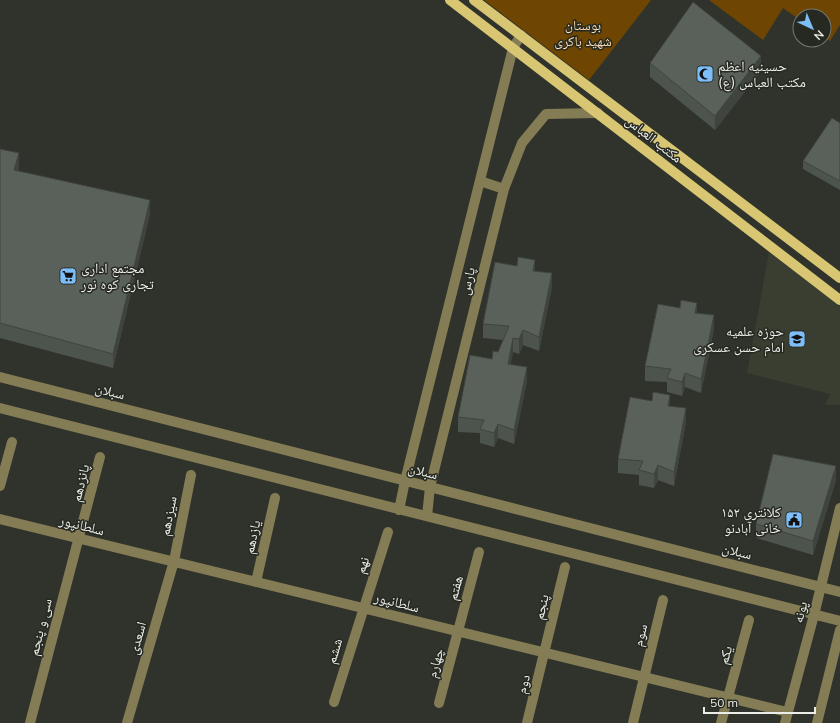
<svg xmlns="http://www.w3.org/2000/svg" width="840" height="723" font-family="Mulish,'Noto Naskh Arabic',sans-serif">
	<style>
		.built { fill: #393e30 }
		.green { fill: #6e4601 }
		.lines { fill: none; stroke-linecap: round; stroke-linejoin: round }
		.minor { stroke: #847c55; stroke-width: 10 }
		.major { stroke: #d8c673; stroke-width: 10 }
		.wall { fill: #4d534d }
		.shaded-wall { fill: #3f443f }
		.building { fill: #5a615a; stroke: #3f443f }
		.labels { text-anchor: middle; stroke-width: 3; stroke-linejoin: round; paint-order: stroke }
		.park-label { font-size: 14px; fill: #fbdcb5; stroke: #262921 }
		.poi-label { font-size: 14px; fill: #ecede8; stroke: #262921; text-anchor: start }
		.street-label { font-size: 14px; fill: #ecede8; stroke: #262921 }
	</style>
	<rect width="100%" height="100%" fill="#30332b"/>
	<path class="built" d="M769 252 840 306V405H825L830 394 747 373Z"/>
	<path class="green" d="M484 0H651L589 80Z
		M709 0H840V25L830 41 824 36V16H800V20L783 8 763 40Z"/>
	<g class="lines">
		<path class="minor" d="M480 181 504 189
			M0 377 840 592
			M0 408 840 621
			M0 486 12 442
			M399 510 405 481 513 48 521 35
			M427 516 430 487 504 189 522 143 546 114 598 113
			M0 519 787 712
			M256 582 275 498
			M334 702 388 532
			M439 703 479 552
			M30 723 100 457
			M127 723 174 561 191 475
			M527 723 565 567
			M633 723 663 600
			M721 723 749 620
			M785 723 814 615 840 508
			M817 723 840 630"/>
		<path class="major" d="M450 0 840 300
			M474 0 840 278"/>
	</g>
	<path class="wall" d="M650 63 761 71 715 130 650 77Z
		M840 123V190L803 169V161Z
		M0 149 19 168 18 171 150 214 113 368 0 338Z
		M535 271 552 287 539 351 523 345 519 354 513 352 510 365 527 381 514 444 498 438 494 447 480 443V433L458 432V417L492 359 498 352 503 340 483 338V324Z
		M697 314 714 329 701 393 685 387 682 396 667 392V382L645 381V366Z
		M670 406 686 422 674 486 658 480 654 488 639 485V475L618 473V459Z
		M836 480 813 555 756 538V524Z"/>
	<path class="shaded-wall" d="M761 56V71L715 130V116Z
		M19 153V168L14 184V170Z
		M150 200V214L113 368V354Z
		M535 260V274L533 271Z
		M552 273V287L539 351V337Z
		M697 303V317L695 313Z
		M714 315V329L701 393V379Z
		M523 330V345L519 354V339Z
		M513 338V352L508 379V364Z
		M527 367V381L514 444V430Z
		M685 373V387L682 396V382Z
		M670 395V409L668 406Z
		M686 408V422L674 486V472Z
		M498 424V438L494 447V433Z
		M658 465V480L654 488V474Z
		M836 466V480L813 555V541Z"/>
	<path class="building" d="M693 2 761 56 715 116 650 63Z
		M832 118 840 123V181L803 161Z
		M0 149 19 153 14 170 150 200 113 354 0 323Z
		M518 257 535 260 533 271 552 273 539 337 523 330 519 339 513 338 508 364 527 367 514 430 498 424 494 433 480 429 484 420 458 417 470 355 492 359 493 351 498 352 509 326 483 324 495 262 517 266Z
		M681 300 697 303 695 313 714 315 701 379 685 373 682 382 667 378 671 369 645 366 658 304 680 308Z
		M653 392 670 395 668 406 686 408 674 472 658 465 654 474 639 470 643 461 618 459 630 397 652 401Z
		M773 454 836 466 813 541 756 524Z"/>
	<defs>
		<g id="mosque-square" transform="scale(0.9)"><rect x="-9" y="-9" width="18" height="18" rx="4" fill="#7dbef9" stroke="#262921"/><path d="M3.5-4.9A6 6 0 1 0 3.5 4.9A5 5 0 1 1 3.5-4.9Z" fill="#111"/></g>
		<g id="supermarket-square" transform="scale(0.9)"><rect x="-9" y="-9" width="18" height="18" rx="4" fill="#7dbef9" stroke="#262921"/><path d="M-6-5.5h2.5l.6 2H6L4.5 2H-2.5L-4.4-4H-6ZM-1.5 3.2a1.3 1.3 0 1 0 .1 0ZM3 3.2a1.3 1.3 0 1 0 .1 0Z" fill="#111"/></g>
		<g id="school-square" transform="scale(0.9)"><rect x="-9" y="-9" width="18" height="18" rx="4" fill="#7dbef9" stroke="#262921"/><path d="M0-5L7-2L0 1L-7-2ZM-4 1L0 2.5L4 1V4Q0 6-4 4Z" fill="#111"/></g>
		<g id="civic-square" transform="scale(0.9)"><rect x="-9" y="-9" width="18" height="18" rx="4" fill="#7dbef9" stroke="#262921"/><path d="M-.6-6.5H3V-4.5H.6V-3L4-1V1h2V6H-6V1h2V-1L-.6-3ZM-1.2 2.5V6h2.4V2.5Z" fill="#111"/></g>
	</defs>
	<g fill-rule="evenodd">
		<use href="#mosque-square" x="705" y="74"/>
		<use href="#supermarket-square" x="68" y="276"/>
		<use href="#school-square" x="797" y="339"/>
		<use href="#civic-square" x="794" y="520"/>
	</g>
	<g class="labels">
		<g class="park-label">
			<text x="583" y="30">بوستان<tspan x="583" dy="16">شهید باکری</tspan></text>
		</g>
		<g class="poi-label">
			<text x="718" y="71">حسینیه اعظم<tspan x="718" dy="16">مکتب العباس (ع)</tspan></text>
			<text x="81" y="273">مجتمع اداری<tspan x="81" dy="16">تجاری کوه نور</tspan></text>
			<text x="784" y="336" text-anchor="end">حوزه علمیه<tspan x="784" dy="16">امام حسن عسکری</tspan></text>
			<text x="781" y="517" text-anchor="end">کلانتری ۱۵۲<tspan x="781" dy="16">خانی آبادنو</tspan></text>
		</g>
		<g class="street-label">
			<text transform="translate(654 139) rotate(38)" y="5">مکتب العباس</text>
			<text transform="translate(467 281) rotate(-76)" y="5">پارس</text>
			<text transform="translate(110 391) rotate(14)" y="5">سبلان</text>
			<text transform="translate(423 471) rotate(14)" y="5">سبلان</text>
			<text transform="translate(80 483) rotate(-76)" y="5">پانزدهم</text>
			<text transform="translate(168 516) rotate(-79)" y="5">سیزدهم</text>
			<text transform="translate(82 525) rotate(14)" y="5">سلطانپور</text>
			<text transform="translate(252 537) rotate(-78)" y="5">یازدهم</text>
			<text transform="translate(737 551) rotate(14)" y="5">سبلان</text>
			<text transform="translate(362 565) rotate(-71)" y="5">نهم</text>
			<text transform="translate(455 588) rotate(-75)" y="5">هفتم</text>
			<text transform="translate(397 602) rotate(14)" y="5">سلطانپور</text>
			<text transform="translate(541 607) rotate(-77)" y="5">پنجم</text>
			<text transform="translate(800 612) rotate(-75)" y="5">پونه</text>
			<text transform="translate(40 627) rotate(-76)" y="5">سی و پنجم</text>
			<text transform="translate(640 635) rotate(-76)" y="5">سوم</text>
			<text transform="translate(137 638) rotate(-74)" y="5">اسعدی</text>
			<text transform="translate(334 651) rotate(-73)" y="5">ششم</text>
			<text transform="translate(725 655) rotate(-74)" y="5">یکم</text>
			<text transform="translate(435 663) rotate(-75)" y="5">چهارم</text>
			<text transform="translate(523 684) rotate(-76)" y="5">دوم</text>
		</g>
	</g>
	<g transform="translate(812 28) rotate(136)"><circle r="19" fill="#262921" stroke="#757771"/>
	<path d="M0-3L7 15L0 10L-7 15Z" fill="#7dbef9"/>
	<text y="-6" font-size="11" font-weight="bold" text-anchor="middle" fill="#ecede8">N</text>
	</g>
	<path d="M704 707v6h111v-6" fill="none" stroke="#ecede8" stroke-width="2"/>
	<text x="710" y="707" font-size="12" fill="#ecede8" stroke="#262921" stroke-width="3" paint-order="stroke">50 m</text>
</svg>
